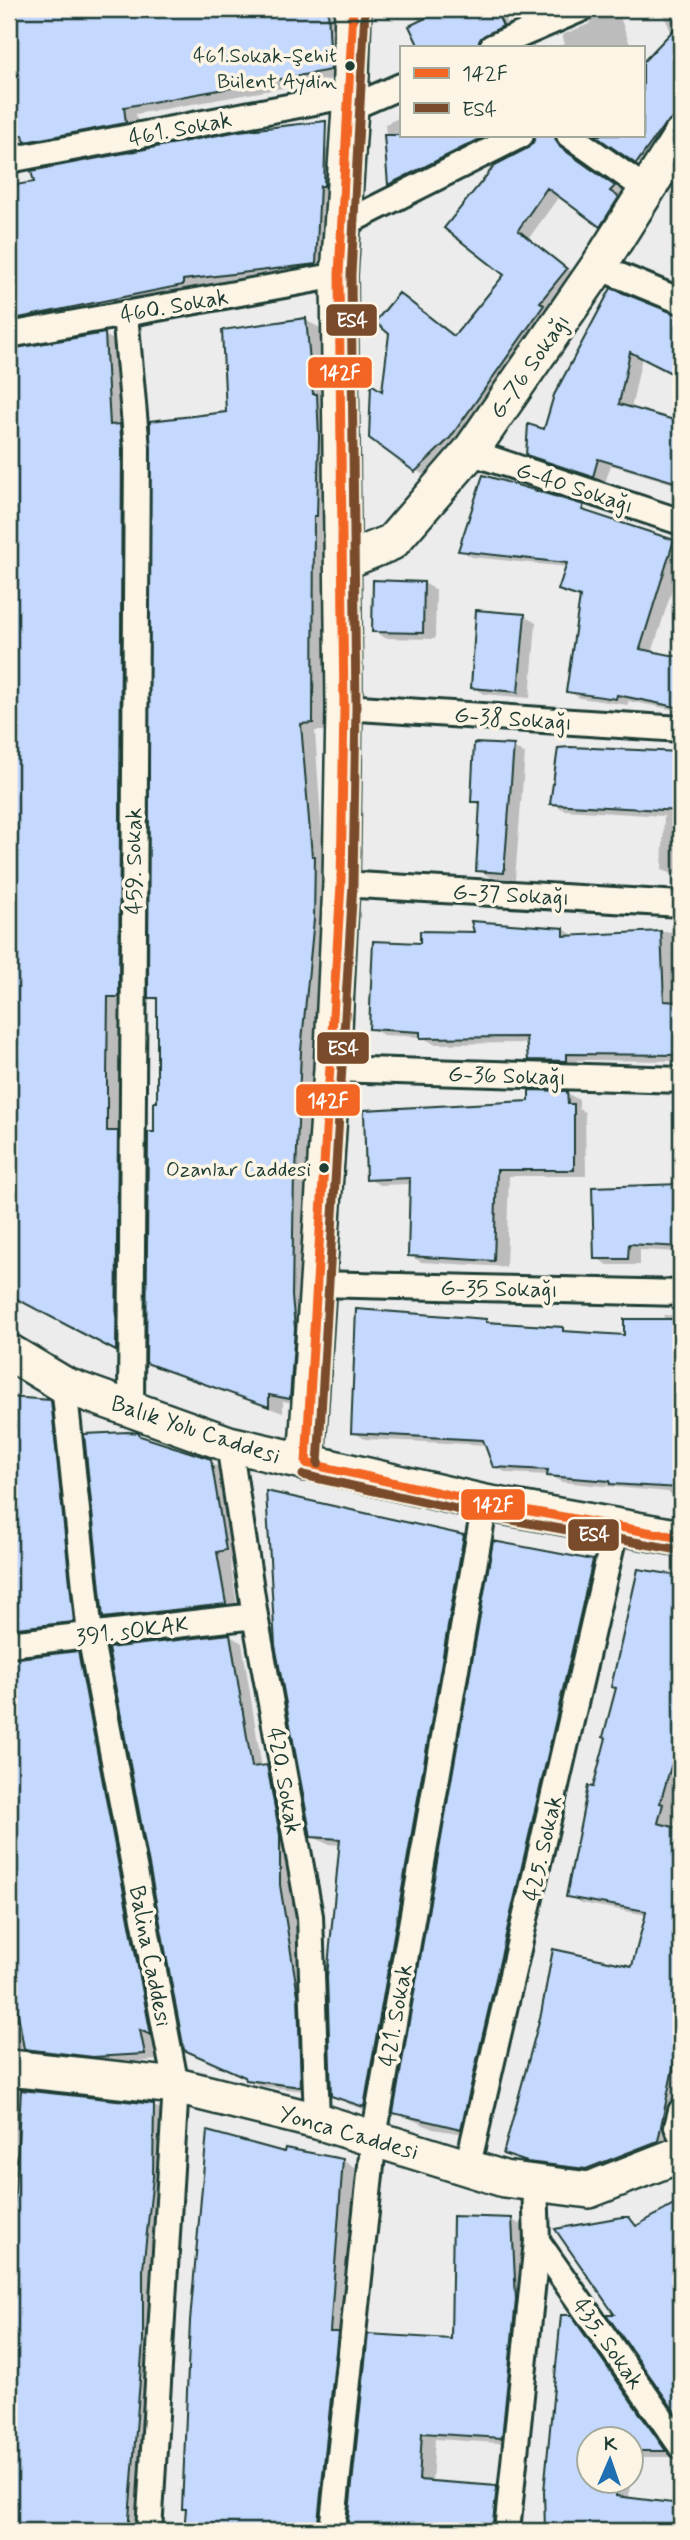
<svg xmlns="http://www.w3.org/2000/svg" width="690" height="2540" font-family="Mynerve,sans-serif">
	<style>
		.shadow { fill: #0003 }
		.building { fill: #c5d8fd; stroke: #1f3d34; stroke-width: 2 }
		.lines { fill: none; stroke-linecap: round; stroke-linejoin: round }
		.street-casing { stroke: #1f3d34; stroke-width: 30 }
		.secondary-casing { stroke: #1f3d34; stroke-width: 40 }
		.street { stroke: #fcf5e5; stroke-width: 24 }
		.secondary { stroke: #fcf5e5; stroke-width: 35 }
		.bus-1-casing { stroke: #fcf5e5; stroke-width: 14 }
		.bus-2-casing { stroke: #fcf5e5; stroke-width: 14 }
		.bus-1 { stroke: #f26522; stroke-width: 9 }
		.bus-2 { stroke: #7a4b2a; stroke-width: 9 }
		.bus-dot { fill: #1f3d34; stroke: #fcf5e5; stroke-width: 2.5 }
		.labels { text-anchor: middle; stroke-width: 7; stroke-linejoin: round; paint-order: stroke }
		.bus-label { font-size: 21px; fill: #1f3d34; stroke: #fcf5e5; text-anchor: end }
		.street-label { font-size: 23px; fill: #1f3d34; stroke: #fcf5e5 }
		.line-badge { stroke: #fcf5e5; stroke-width: 2.5 }
		.badge-label { font-size: 19px; text-anchor: middle; font-weight: bold; fill: #fff }
	</style>
	<rect width="100%" height="100%" fill="#ececec"/>
	<filter id="ink" filterUnits="userSpaceOnUse"><feTurbulence type="fractalNoise" baseFrequency=".0143" numOctaves="2"/><feDisplacementMap in="SourceGraphic" scale="14" xChannelSelector="R" yChannelSelector="G"/><feConvolveMatrix kernelMatrix="1 2 1 2 8 2 1 2 1" color-interpolation-filters="sRGB"/></filter>
	<g filter="url(#ink)">
		<path class="shadow" d="M9 9H343L344 77 136 114 139 130 40 149 29 143 9 145Z
			M413 9H503L508 28 467 47H421L411 26 420 22Z
			M597 9H617L631 47H556L565 44 562 35 589 24Z
			M661 9H681V72L674 75 681 82V128L649 170 597 135H643V65L672 34Z
			M401 117V135H515L402 191 390 184 385 124Z
			M538 135H569L566 142 572 156 626 194 613 232 560 195 529 238 579 277 556 313 428 478 416 470 383 393 399 295 455 337 506 275 529 149Z
			M325 147 338 155 329 271 196 287V292L9 338V188Z
			M681 316V377L642 357 631 409 681 424V486L611 465 605 483 528 454 545 431 556 395 675 317Z
			M305 320 320 328 327 401 326 731H315L328 928 315 1059 304 1405 283 1401V1413L162 1370 148 1362 159 1104 158 1001 150 997 228 413Z
			M104 335 118 342 133 434 132 1004H121L119 1085 120 1134 131 1141 129 1357 9 1293V343L11 352Z
			M583 507 594 516 681 546V561L652 653 681 659V711L628 701V705L580 698 568 691 581 599 561 590 568 567 472 557 460 550Z
			M424 583 436 590 435 639 385 638 373 631Z
			M524 616 536 623 530 698 484 694 472 687Z
			M513 747 525 754 515 879 490 877 478 870 482 806 472 801Z
			M614 750 681 755V877L662 870 664 816 564 810 552 803Z
			M564 929 576 937 681 931V1061L577 1060 578 1067 541 1066 529 1059 528 1043 434 1044 422 1037 383 1035 371 1028 421 945 476 934Z
			M567 1093 579 1100V1109L585 1112 586 1176H509L506 1267 421 1262 409 1255 411 1184 380 1185 368 1179Z
			M672 1179H681V1252L640 1250V1265H608L596 1258 671 1186Z
			M664 1315 681 1316V1501L668 1492 561 1482 549 1475 507 1473 494 1466 487 1445 365 1439 353 1432 485 1321 562 1329 570 1334 625 1337 664 1321Z
			M9 1389 11 1400 50 1402 64 1410 87 1629 32 1635 18 1627 12 1583H9Z
			M139 1435 224 1469 238 1557 230 1559 238 1611 118 1625 105 1617Z
			M464 1536 478 1545 379 2114 348 2104 333 2095 341 1845 327 1844 312 1836Z
			M592 1562 608 1571 476 2136 433 2129 395 2112Z
			M640 1571 681 1579V1786L673 1812 675 1813 672 1829 681 1831V2097L671 2148 601 2176 542 2168 505 2153 633 1969 647 1915 581 1903 568 1896 618 1688Z
			M230 1636 242 1643 262 1768 279 1774 291 1843 292 1893 309 2003 312 2092 260 2086 247 2079Z
			M78 1653 91 1661 164 2041 152 2036 158 2060 108 2064 9 2062V1662Z
			M9 2090 154 2106 168 2113 141 2531H9Z
			M286 2155 342 2160 355 2168 330 2531H184L192 2322Z
			M681 2208V2417L610 2316 618 2315 628 2219 640 2226 668 2210Z
			M512 2220 525 2227 529 2308 514 2444 435 2439 432 2483 496 2487 509 2495 507 2531H349L370 2336 453 2340Z
			M570 2317 584 2325 677 2457H632L630 2478V2438H588V2480H630L629 2499 680 2506 681 2531H546V2491Z"/>
		<path class="building" d="M9 9H328L331 70 124 107 126 123 25 142 23 135 9 137Z
			M444 9H495L503 26 481 38 477 47H419L409 26Z
			M681 22V116L664 125 636 164 594 135H643V62Z
			M326 121 324 186H320L316 264 183 280V285L9 320V186L34 182 31 171 239 131Z
			M384 135H488L388 185Z
			M536 135H554L560 147 615 186 610 191 619 197 600 227 547 188 518 230 567 269 540 302 544 305 450 438 415 472 369 438 371 384 382 391 389 334 375 322 399 293 454 336 504 275 444 228 495 165 528 148Z
			M611 288 681 316V378L630 352 619 404 681 422V484L598 459 593 477 526 455 528 424 544 429 554 395Z
			M306 318 313 394H317L319 437 317 516H314L313 723 301 724 312 856H315L314 919 301 1051 296 1173H294L292 1296 295 1328 290 1399 269 1395V1407L146 1363 148 1132H154V1102H157V998H148L150 421 226 412 222 330Z
			M105 333 110 425 120 424 122 449 119 997H108L107 1076V1131H118L116 1351 9 1295V349Z
			M483 475 584 505 582 510 674 540 640 649 681 657V708L617 695 616 699 566 692 580 597 558 590 567 563 458 551Z
			M373 580 424 582 423 633 372 632Z
			M476 610 525 614 518 692 471 688Z
			M474 743 514 745 504 873 476 871 480 802H471Z
			M570 747 681 752V811L550 804 558 748Z
			M471 921 564 928V936L661 931 664 1001 681 1002V1055L566 1054V1061L528 1060 526 1037 420 1038V1032L369 1029 373 941 420 943V931L474 932Z
			M529 1090 567 1091 568 1104H574V1170H497L494 1261 408 1256 410 1178 366 1180 364 1110 529 1101Z
			M681 1184V1247L629 1244 628 1259H594L592 1187Z
			M356 1309 486 1319V1322L563 1327V1331L624 1335V1319H681V1488L610 1484V1481L547 1476 548 1470 493 1467 483 1440 351 1433Z
			M9 1397 51 1400 74 1622 16 1628 9 1569Z
			M128 1432 139 1433 140 1436 211 1459 226 1550 217 1552 226 1604 103 1618 84 1434Z
			M266 1491 464 1535 364 2107 331 2096 327 1977 340 1839 311 1837 275 1645Z
			M493 1541 593 1560 461 2129 393 2113Z
			M638 1569 676 1575 675 1582 681 1583V1754L675 1753 660 1803 663 1804 658 1823 681 1829V2029L658 2141 586 2169 527 2162 503 2154 541 2014 553 1949 632 1966 645 1917 646 1911 566 1897 588 1786 593 1787 606 1738 603 1737 616 1688 611 1687Z
			M230 1634 252 1767 267 1765 280 1835V1885L298 1995 301 2087 246 2080 245 2077 184 2050 108 1648Z
			M78 1651 151 2035 140 2030 145 2054 93 2057 24 2049 9 1959V1659Z
			M21 2090 154 2104 153 2177 143 2269V2342L128 2531H9V2295Z
			M207 2131 284 2152 285 2148 343 2159 330 2332H338L317 2531H184L186 2509H182L190 2321Z
			M681 2201V2420L606 2314H614L555 2229 622 2217H629L636 2226Z
			M453 2216 512 2218 516 2300 502 2438 422 2433 419 2480 497 2486 492 2531H347L368 2334 451 2339Z
			M561 2315H571L666 2451H631V2439H589V2481H617L616 2496 681 2504 678 2531H545L544 2491Z"/>
		<g class="lines">
			<g class="street-casing">
				<path id="street" d="M492 47 581 9
					M350 108 401 86
					M569 135 647 190
					M9 160 351 95
					M342 225 521 135
					M598 267 681 301
					M125 314 137 448 131 1410
					M9 335 339 275
					M470 452 681 522
					M344 707 681 729
					M341 884 681 904
					M332 1069 681 1080
					M317 1284 681 1293
					M64 1385 90 1635 176 2086 149 2531
					M229 1444 255 1616 310 1916 317 2121
					M9 1644 255 1616
					M681 2111 677 2127 681 2135
					M467 2169 616 1527
					M537 2241 681 2446
					M332 2531 374 2137 485 1503
					M507 2531 537 2241 535 2183"/>
			</g>
			<g class="secondary-casing">
				<path id="secondary" d="M343 562 392 542 470 452 598 267 681 136
					M9 1352 64 1385 229 1444 485 1503 681 1538
					M306 1463 332 1069 341 884 344 707 339 275 350 108 353 9
					M9 2068 176 2086 317 2121 504 2179 589 2190 681 2154"/>
			</g>
			<use href="#street" class="street"/>
			<use href="#secondary" class="secondary"/>
			<g class="bus-1-casing">
				<path id="bus-1" d="M306 1463 341 884 344 707 339 275 353 9
					M306 1463 485 1503 681 1538"/>
			</g>
			<g class="bus-2-casing">
				<path id="bus-2" d="M318 1464 353 884 356 707 351 275 365 9
					M303 1475 483 1515 679 1550"/>
			</g>
			<use href="#bus-1" class="bus-1"/>
			<use href="#bus-2" class="bus-2"/>
		</g>
	</g>
	<g class="bus-dot">
		<circle cx="350" cy="66" r="6"/>
		<circle cx="324" cy="1168" r="6"/>
	</g>
	<g class="labels">
		<g class="bus-label">
			<text x="337" y="62">461.Sokak-Şehit<tspan x="337" dy="26">Bülent Aydin</tspan></text>
			<text x="311" y="1176">Ozanlar Caddesi</text>
		</g>
		<g class="street-label">
			<text transform="translate(180 128) rotate(-11)" y="8">461. Sokak</text>
			<text transform="translate(174 305) rotate(-10)" y="8">460. Sokak</text>
			<text transform="translate(529 366) rotate(-55)" y="8">G-76 Sokağı</text>
			<text transform="translate(575 487) rotate(18)" y="8">G-40 Sokağı</text>
			<text transform="translate(513 718) rotate(4)" y="8">G-38 Sokağı</text>
			<text transform="translate(133 861) rotate(-90)" y="8">459. Sokak</text>
			<text transform="translate(511 894) rotate(3)" y="8">G-37 Sokağı</text>
			<text transform="translate(507 1075) rotate(2)" y="8">G-36 Sokağı</text>
			<text transform="translate(499 1288) rotate(1)" y="8">G-35 Sokağı</text>
			<text transform="translate(196 1429) rotate(18)" y="8">Balık Yolu Caddesi</text>
			<text transform="translate(132 1630) rotate(-7)" y="8">391. sOKAK</text>
			<text transform="translate(285 1781) rotate(80)" y="8">420. Sokak</text>
			<text transform="translate(542 1848) rotate(-77)" y="8">425. Sokak</text>
			<text transform="translate(151 1956) rotate(79)" y="8">Balina Caddesi</text>
			<text transform="translate(395 2015) rotate(-80)" y="8">421. Sokak</text>
			<text transform="translate(349 2132) rotate(16)" y="8">Yonca Caddesi</text>
			<text transform="translate(609 2343) rotate(55)" y="8">435. Sokak</text>
		</g>
	</g>
	<g class="line-badge">
		<rect x="325" y="303" width="53" height="34" rx="7" fill="#7a4b2a"/>
		<rect x="307" y="356" width="66" height="33" rx="7" fill="#f26522"/>
		<rect x="316" y="1031" width="54" height="34" rx="7" fill="#7a4b2a"/>
		<rect x="295" y="1083" width="66" height="34" rx="7" fill="#f26522"/>
		<rect x="460" y="1488" width="66" height="33" rx="7" fill="#f26522"/>
		<rect x="567" y="1518" width="53" height="34" rx="7" fill="#7a4b2a"/>
	</g>
	<g class="badge-label">
		<text x="352" y="327">ES4</text>
		<text x="340" y="379">142F</text>
		<text x="343" y="1055">ES4</text>
		<text x="328" y="1107">142F</text>
		<text x="493" y="1511">142F</text>
		<text x="594" y="1541">ES4</text>
	</g>
	<rect width="690" height="2540" fill="none" stroke="#fcf5e5" stroke-width="35"/>
	<rect x="18" y="18" width="655" height="2505" fill="none" stroke="#1f3d34" stroke-width="2.5" filter="url(#ink)"/>
	<rect x="400" y="46" width="245" height="91" fill="#fcf5e5" stroke="#a4ab9e" stroke-width="2"/>
	<rect x="414" y="68" width="35" height="10" fill="#f26522" stroke="#a4ab9e" stroke-width="2"/>
	<text x="462" y="80" font-size="21" fill="#1f3d34">142F</text>
	<rect x="414" y="103" width="35" height="10" fill="#7a4b2a" stroke="#a4ab9e" stroke-width="2"/>
	<text x="462" y="116" font-size="21" fill="#1f3d34">ES4</text>
	<g transform="translate(610 2460) rotate(2)"><circle r="33" fill="#fcf5e5" stroke="#a4ab9e" stroke-width="2"/>
	<path d="M0-5L12 26L0 18L-12 26Z" fill="#1f6fb2"/>
	<text y="-10" font-size="19" font-weight="bold" text-anchor="middle" fill="#1f3d34">K</text>
	</g>
</svg>
